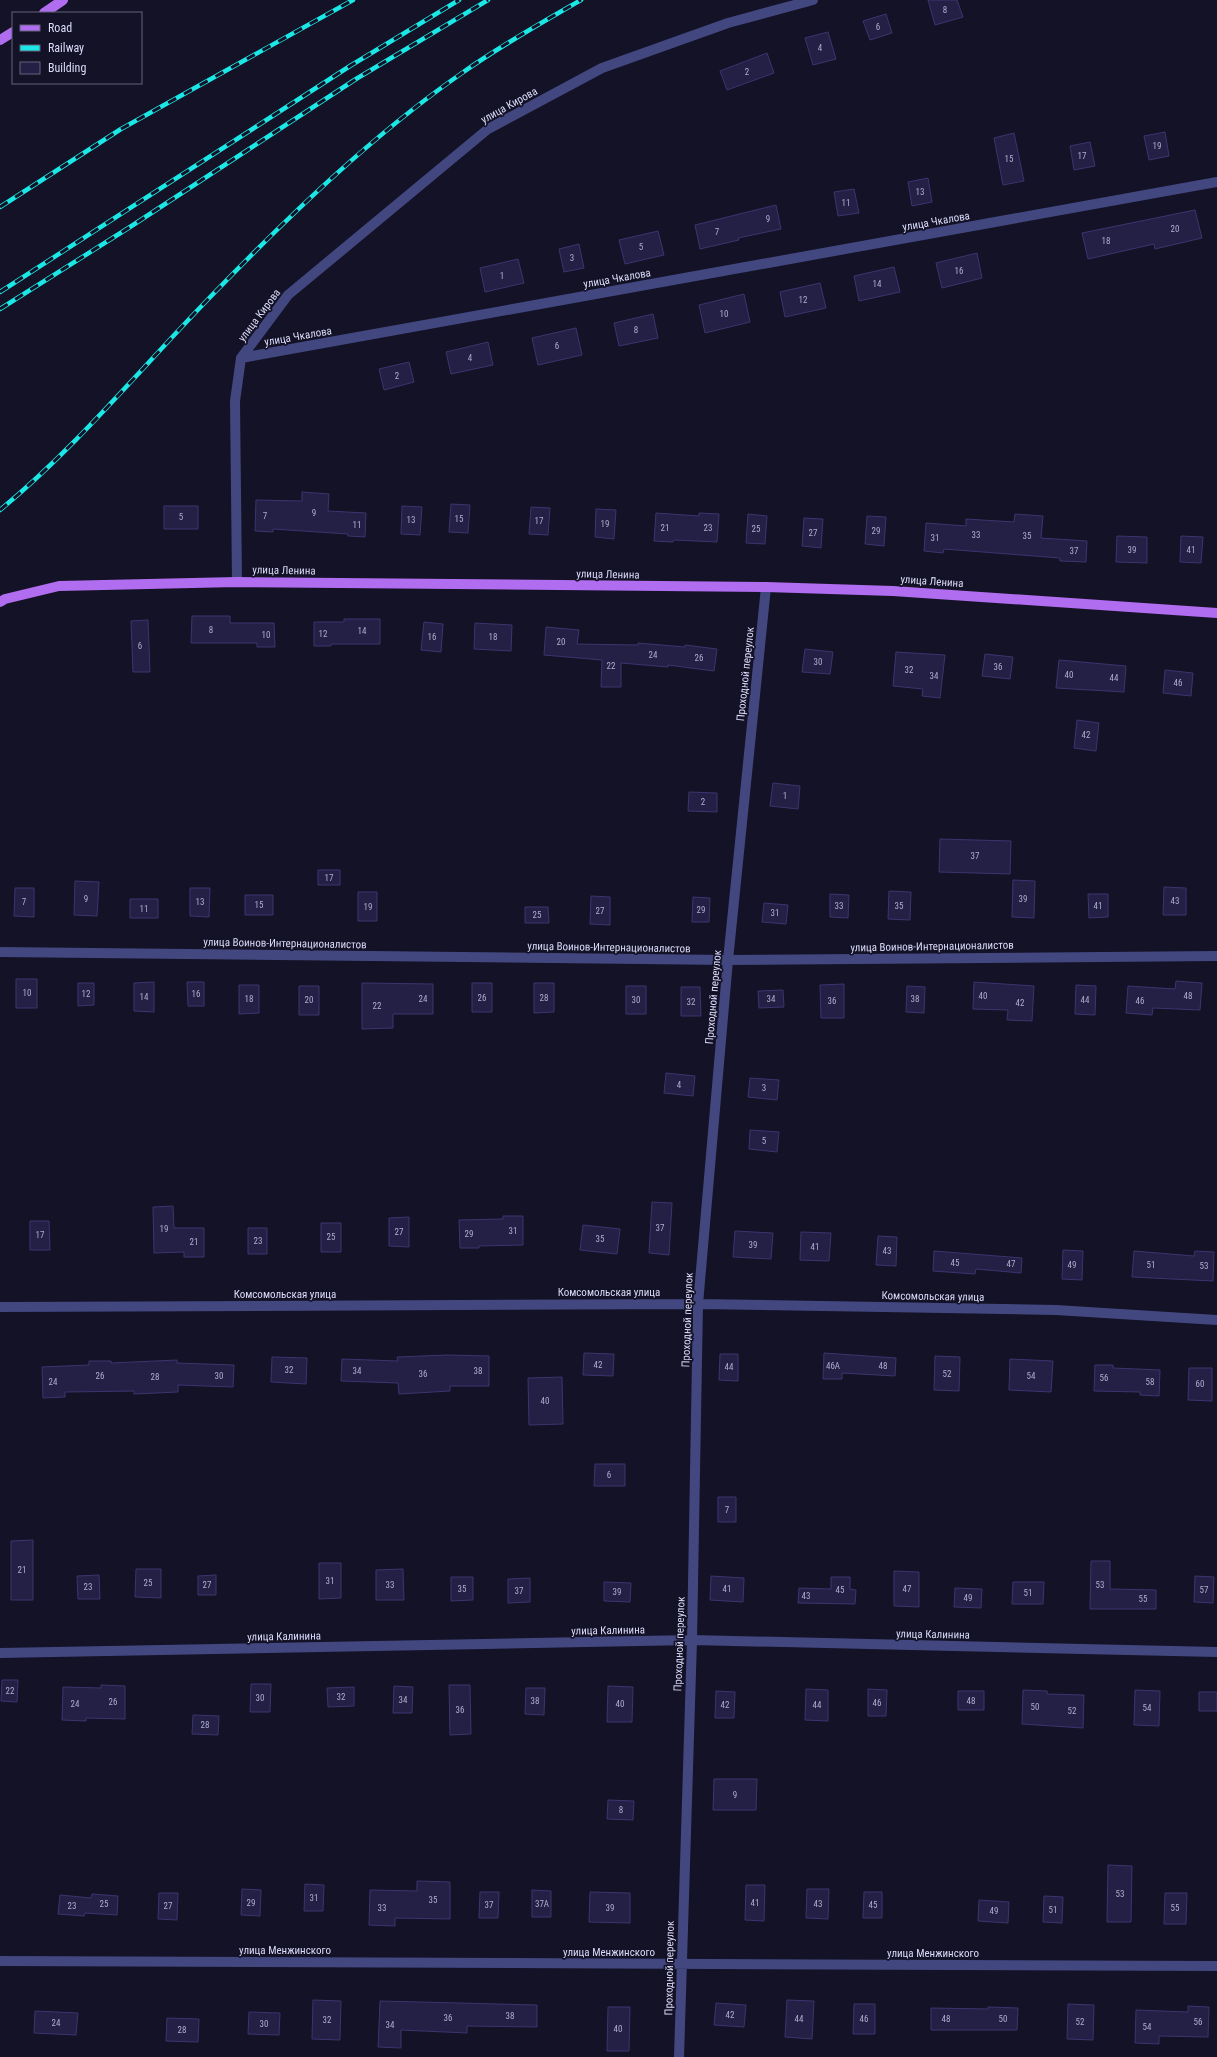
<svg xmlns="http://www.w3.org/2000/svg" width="1217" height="2057" font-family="'Roboto Condensed',sans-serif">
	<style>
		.building { fill: #242045; stroke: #3a356f }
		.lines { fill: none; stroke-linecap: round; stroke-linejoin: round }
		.minor { stroke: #424780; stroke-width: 10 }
		.major { stroke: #b16df0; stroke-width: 10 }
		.rail-casing { stroke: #1be8e6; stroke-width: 4.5 }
		.rail { stroke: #141226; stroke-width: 3; stroke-dasharray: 9; stroke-linecap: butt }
		.labels { text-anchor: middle; stroke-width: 3.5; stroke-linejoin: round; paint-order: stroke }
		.number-label { font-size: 9px; fill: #adacce }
		.street-label { font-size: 11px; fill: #dbdbfb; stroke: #141226 }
	</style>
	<rect width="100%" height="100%" fill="#141226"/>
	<path class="building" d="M928 0H957L963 17 935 25Z
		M886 14 892 33 870 40 863 21Z
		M828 32 836 59 813 65 805 38Z
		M767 53 774 73 727 90 720 71Z
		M1165 132 1169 156 1149 160 1144 136Z
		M1014 133 1024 181 1003 185 994 138Z
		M1090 142 1095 166 1074 170 1070 146Z
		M928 178 932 202 912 206 908 182Z
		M854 189 859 213 838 216 834 192Z
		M776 205 781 229 738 238 739 240 700 249 695 225Z
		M1195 210 1202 238 1155 249 1154 244 1088 259 1082 233Z
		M658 231 664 255 625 264 619 240Z
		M579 244 584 268 564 272 559 249Z
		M977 253 982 278 942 288 936 263Z
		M518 259 524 283 485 292 480 268Z
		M894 267 900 292 859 301 854 276Z
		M820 283 826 308 785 317 780 292Z
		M744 294 750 322 705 333 699 305Z
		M653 314 658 338 619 346 614 323Z
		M576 328 582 355 538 365 532 338Z
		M488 342 493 365 451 374 446 352Z
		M409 362 414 382 384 390 379 369Z
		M302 492 329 494 328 511 366 513 365 537 348 536V534L273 529V532L255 531 256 500 302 501Z
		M451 504 470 505 468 533 449 532Z
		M164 506H198V529H164Z
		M402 506 422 507 420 535 401 534Z
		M531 507 550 508 548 535 529 534Z
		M596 509 616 510 614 539 595 537Z
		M656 513 699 516V513L719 514 717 542 674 540 673 542 654 541Z
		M748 514 767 516 765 544 746 543Z
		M1015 514 1043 516 1041 538 1087 541 1086 562 1060 561V558L944 549 943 553 924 551 926 523 966 526V519L1014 522Z
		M867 516 886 517 884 546 865 544Z
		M804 518 823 519 821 548 802 546Z
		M1117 536 1147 537V563L1116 562Z
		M1181 536 1203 537 1201 563 1180 562Z
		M192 616H230V623H274L275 647H257V643H191Z
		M344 619H380V644H331V646H314V622H344Z
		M148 620 150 672H133L131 621Z
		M424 622 443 624 441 652 421 650Z
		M475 623 512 625 511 651 474 649Z
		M546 627 579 630 577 644 638 645V643L685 647V645L717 649 714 671 668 665V667L621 663V687H601L602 660 544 655Z
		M805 649 833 652 830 674 802 672Z
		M896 652 945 655 940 698 922 696 923 689 893 686Z
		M985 654 1013 657 1010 679 982 676Z
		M1059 660 1126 666 1124 692 1056 688Z
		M1165 670 1193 673 1191 696 1163 693Z
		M1077 720 1099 723 1096 751 1074 748Z
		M773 783 800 786 798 809 770 806Z
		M689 792 717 793V812L688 811Z
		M940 839 1011 841 1010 874 939 872Z
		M318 870H340V885H318Z
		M1013 880 1035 881 1034 918 1012 917Z
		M75 881 99 882 97 916 74 915Z
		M1164 887 1186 888V915H1163Z
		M15 888H34V917L14 916Z
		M190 888H210L209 917 190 916Z
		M889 891 911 892 910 920 888 919Z
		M358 892H377V921H358Z
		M830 894 849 895 848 918 830 917Z
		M1088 894H1108V917L1089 918Z
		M245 895H273V915H245Z
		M591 896 610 897V925L590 924Z
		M693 897 710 898 709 922H692Z
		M130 899H158V918H130Z
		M764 903 788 905 786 924 762 922Z
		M525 907H548L549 923H525Z
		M16 979H37V1008H16Z
		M1176 981 1202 983 1200 1010 1153 1008 1152 1015 1126 1013 1128 986 1175 989Z
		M154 982V1012L134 1011V983Z
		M187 982H204V1006H188Z
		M974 982 1034 986 1032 1021 1007 1020 1008 1010 973 1009Z
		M78 983H94V1005L78 1006Z
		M362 983 433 984V1014H393V1028L362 1029Z
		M472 983H492V1012H472Z
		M534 983H554V1012L534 1013Z
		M844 984V1018H821L820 985Z
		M239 985H259V1013L239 1014Z
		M1076 985 1096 986 1095 1015 1075 1014Z
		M299 986H319V1015H299Z
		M626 986H646V1014H626Z
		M907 986 925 987 924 1013 906 1012Z
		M681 987H700L701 1016H681Z
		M783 990 784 1007 759 1008 758 991Z
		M666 1073 695 1076 693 1096 664 1093Z
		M750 1078 779 1080 777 1100 748 1097Z
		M750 1130 779 1132 777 1152 749 1149Z
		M652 1202 672 1203 669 1255 649 1253Z
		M173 1206 174 1228H204V1257H184V1252L154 1253 153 1207Z
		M503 1216H523V1245L479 1246V1248H460L459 1220 503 1219Z
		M409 1217V1247L389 1246V1218Z
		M30 1221H49L50 1250H30Z
		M321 1223H341V1252H321Z
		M583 1225 620 1229 617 1254 580 1250Z
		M248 1228H267V1254H248Z
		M735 1231 773 1233 771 1259 733 1257Z
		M801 1232 831 1233 829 1261 800 1260Z
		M878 1236 897 1237 896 1266 876 1265Z
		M1063 1250 1083 1251 1082 1280 1062 1279Z
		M934 1251 1022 1258 1021 1273 976 1269 975 1274 933 1271Z
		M1134 1251 1194 1256 1195 1251 1214 1252 1213 1281 1132 1277Z
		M584 1353 614 1354 613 1376 583 1375Z
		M824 1353 896 1358 895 1376 842 1373V1379H823Z
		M720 1354H738V1381L719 1380Z
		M448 1355 489 1356V1386H450V1391L399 1394 398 1383 341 1381 342 1359 398 1361 397 1357Z
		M935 1356 960 1357 959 1391 934 1390Z
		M272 1357 307 1358 306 1384 271 1382Z
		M1010 1359 1053 1361 1051 1392 1009 1390Z
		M177 1360V1363L234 1365 233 1387 178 1385V1392L134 1394V1391L65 1392V1397L43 1398 42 1367 89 1365V1361H111V1363Z
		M1095 1365H1113V1368L1160 1370 1159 1396 1140 1395V1392L1094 1391Z
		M1189 1368H1212V1401L1188 1400Z
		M562 1377 563 1424 529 1425 528 1378Z
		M595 1464H625V1486H594Z
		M718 1497H736V1522H718Z
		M33 1540V1600H11V1541Z
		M1091 1561H1110V1589L1156 1590V1609H1090Z
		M319 1563H341V1598L319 1599Z
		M136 1569H161V1598L135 1597Z
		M403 1569 404 1600H376V1570Z
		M894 1571 919 1572V1607L894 1606Z
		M99 1575 100 1599H78L77 1576Z
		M216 1575V1595H198V1576Z
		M711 1576 744 1578 743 1602 710 1600Z
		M1195 1576 1214 1577 1213 1603 1194 1602Z
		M451 1577H473V1600L451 1601Z
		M831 1577H850V1589L856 1590 855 1604 798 1603 799 1588 831 1589Z
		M530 1578V1602L508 1603V1579Z
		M604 1582 631 1583 630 1602 604 1601Z
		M1013 1582H1044L1043 1604H1012Z
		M955 1588 982 1589 981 1608 954 1607Z
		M2 1680H18L17 1702 1 1701Z
		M251 1684H271L270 1712H250Z
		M101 1685 125 1686V1719L86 1718V1721L62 1720 63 1687 101 1688Z
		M449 1685H470L471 1734 450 1735Z
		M394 1686 413 1687 412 1713H393Z
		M608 1686 633 1687 632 1722H607Z
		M354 1687V1706L328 1707 327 1688Z
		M526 1688H545L544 1715 525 1714Z
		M806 1689 828 1690V1721L805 1720Z
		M868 1689 887 1690 886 1716H868Z
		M1023 1690 1047 1691V1694L1084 1695 1083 1728 1022 1724Z
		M1135 1690 1160 1691 1159 1726 1134 1725Z
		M716 1691 735 1692 734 1718H715Z
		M958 1691H984V1710H958Z
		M1199 1692H1217V1711H1199Z
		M193 1715 219 1716 218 1735 192 1734Z
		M714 1779H757L756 1810H713Z
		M608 1800 634 1801 633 1820 607 1819Z
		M1108 1865 1132 1866 1131 1922H1107Z
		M417 1881 450 1882V1919L395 1918V1926L369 1925 370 1890 417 1891Z
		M305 1884 324 1885 323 1911H304Z
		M746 1885H765L764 1921 745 1920Z
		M242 1889 261 1890 260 1916 241 1915Z
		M807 1889H829L828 1919 806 1918Z
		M532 1890 551 1891V1917H532Z
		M480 1892H499L498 1918H479Z
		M590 1892 630 1893V1923L589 1922Z
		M864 1892H882V1918H863Z
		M159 1893H178L177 1920 158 1919Z
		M1165 1893H1187L1186 1924H1164Z
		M92 1894 118 1896 117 1915 85 1913 84 1916 58 1914 60 1895 91 1898Z
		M1044 1896 1063 1897 1062 1923 1043 1922Z
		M979 1900 1009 1902 1008 1923 978 1921Z
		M313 2000 341 2001 340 2040 312 2039Z
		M787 2000 814 2001 812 2039 785 2037Z
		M380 2001 537 2005V2027L467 2026V2033L401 2030V2048L378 2047Z
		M716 2003 746 2005 744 2027 714 2025Z
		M854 2004H875V2034H853Z
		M1068 2004 1094 2005 1093 2040 1067 2039Z
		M1188 2006 1209 2007 1208 2037 1159 2036V2044L1135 2043 1136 2010 1188 2012Z
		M608 2007H630L629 2051H607Z
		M988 2007 1018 2008 1017 2030H931V2008L988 2009Z
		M35 2011 78 2013 76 2035 34 2033Z
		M249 2012 280 2013 279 2035 248 2034Z
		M167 2018 199 2019 198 2042 166 2041Z"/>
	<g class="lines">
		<path class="minor" d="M241 358 288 295 488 129 602 68 728 23 813 0
			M237 582 235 401 241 358 1217 182
			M0 952 728 960 1217 956
			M0 1307 698 1304 1056 1310 1217 1320
			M0 1653 692 1640 1217 1652
			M0 1961 1217 1966
			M679 2057 692 1640 698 1304 728 960 766 587"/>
		<path class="major" d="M44 13 63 0
			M0 40 13 32
			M0 602 5 599 59 586 237 582 766 587 893 591 1217 613"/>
		<g class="rail-casing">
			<path id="rail" d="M0 207 121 129 353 0
				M0 292 350 66 459 0
				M0 309 130 227 356 79 488 0
				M0 510C80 444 146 362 219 288 294 211 373 135 462 73 500 46 541 23 581 0"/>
		</g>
		<use href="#rail" class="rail"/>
	</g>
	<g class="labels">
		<g class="number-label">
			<text x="945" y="13">8</text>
			<text x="878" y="30">6</text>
			<text x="820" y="51">4</text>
			<text x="747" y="75">2</text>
			<text x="1157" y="149">19</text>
			<text x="1082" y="159">17</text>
			<text x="1009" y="162">15</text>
			<text x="920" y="195">13</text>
			<text x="846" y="206">11</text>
			<text x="768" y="222">9</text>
			<text x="1175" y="232">20</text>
			<text x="717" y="235">7</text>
			<text x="1106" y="244">18</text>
			<text x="641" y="250">5</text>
			<text x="572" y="261">3</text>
			<text x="959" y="274">16</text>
			<text x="502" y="279">1</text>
			<text x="877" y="287">14</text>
			<text x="803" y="303">12</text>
			<text x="724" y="317">10</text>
			<text x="636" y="333">8</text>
			<text x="557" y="349">6</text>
			<text x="470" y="361">4</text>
			<text x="397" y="379">2</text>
			<text x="314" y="516">9</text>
			<text x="265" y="519">7</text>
			<text x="181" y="520">5</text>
			<text x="459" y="522">15</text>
			<text x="411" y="523">13</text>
			<text x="539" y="524">17</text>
			<text x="605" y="527">19</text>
			<text x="357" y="528">11</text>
			<text x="665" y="531">21</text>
			<text x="708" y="531">23</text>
			<text x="756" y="532">25</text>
			<text x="876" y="534">29</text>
			<text x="813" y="536">27</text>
			<text x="976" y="538">33</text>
			<text x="1027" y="539">35</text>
			<text x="935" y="541">31</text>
			<text x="1132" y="553">39</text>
			<text x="1191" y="553">41</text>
			<text x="1074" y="554">37</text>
			<text x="211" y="633">8</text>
			<text x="362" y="634">14</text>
			<text x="323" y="637">12</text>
			<text x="266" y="638">10</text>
			<text x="432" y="640">16</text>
			<text x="493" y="640">18</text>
			<text x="561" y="645">20</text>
			<text x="140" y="649">6</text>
			<text x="653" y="658">24</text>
			<text x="699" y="661">26</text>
			<text x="818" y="665">30</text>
			<text x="611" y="669">22</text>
			<text x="998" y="670">36</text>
			<text x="909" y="673">32</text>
			<text x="1069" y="678">40</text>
			<text x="934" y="679">34</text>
			<text x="1114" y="681">44</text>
			<text x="1178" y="686">46</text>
			<text x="1086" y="738">42</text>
			<text x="785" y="799">1</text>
			<text x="703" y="805">2</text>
			<text x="975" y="859">37</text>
			<text x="329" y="881">17</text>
			<text x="86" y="902">9</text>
			<text x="1023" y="902">39</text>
			<text x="1175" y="904">43</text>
			<text x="24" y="905">7</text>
			<text x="200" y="905">13</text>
			<text x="259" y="908">15</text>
			<text x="839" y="909">33</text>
			<text x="899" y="909">35</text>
			<text x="1098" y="909">41</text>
			<text x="368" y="910">19</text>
			<text x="144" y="912">11</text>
			<text x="701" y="913">29</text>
			<text x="600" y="914">27</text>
			<text x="775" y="916">31</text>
			<text x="537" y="918">25</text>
			<text x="27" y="996">10</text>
			<text x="86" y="997">12</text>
			<text x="196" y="997">16</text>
			<text x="983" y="999">40</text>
			<text x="1188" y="999">48</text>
			<text x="144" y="1000">14</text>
			<text x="482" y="1001">26</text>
			<text x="544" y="1001">28</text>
			<text x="249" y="1002">18</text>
			<text x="423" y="1002">24</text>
			<text x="771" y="1002">34</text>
			<text x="915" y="1002">38</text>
			<text x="309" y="1003">20</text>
			<text x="636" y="1003">30</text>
			<text x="1085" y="1003">44</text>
			<text x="832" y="1004">36</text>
			<text x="1140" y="1004">46</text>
			<text x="691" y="1005">32</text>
			<text x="1020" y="1006">42</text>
			<text x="377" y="1009">22</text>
			<text x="679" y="1088">4</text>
			<text x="764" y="1091">3</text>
			<text x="764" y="1144">5</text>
			<text x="660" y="1231">37</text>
			<text x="164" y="1232">19</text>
			<text x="513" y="1234">31</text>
			<text x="399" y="1235">27</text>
			<text x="469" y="1237">29</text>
			<text x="40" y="1238">17</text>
			<text x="331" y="1240">25</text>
			<text x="600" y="1242">35</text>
			<text x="258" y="1244">23</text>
			<text x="194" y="1245">21</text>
			<text x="753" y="1248">39</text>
			<text x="815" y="1250">41</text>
			<text x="887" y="1254">43</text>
			<text x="955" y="1266">45</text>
			<text x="1011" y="1267">47</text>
			<text x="1072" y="1268">49</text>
			<text x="1151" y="1268">51</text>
			<text x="1204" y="1269">53</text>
			<text x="598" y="1368">42</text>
			<text x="833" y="1369">46А</text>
			<text x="883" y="1369">48</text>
			<text x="729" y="1370">44</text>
			<text x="289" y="1373">32</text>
			<text x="357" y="1374">34</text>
			<text x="478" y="1374">38</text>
			<text x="423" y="1377">36</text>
			<text x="947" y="1377">52</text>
			<text x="100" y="1379">26</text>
			<text x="219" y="1379">30</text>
			<text x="1031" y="1379">54</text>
			<text x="155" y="1380">28</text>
			<text x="1104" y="1381">56</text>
			<text x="53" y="1385">24</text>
			<text x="1150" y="1385">58</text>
			<text x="1200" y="1387">60</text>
			<text x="545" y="1404">40</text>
			<text x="609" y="1478">6</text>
			<text x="727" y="1513">7</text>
			<text x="22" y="1573">21</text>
			<text x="330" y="1584">31</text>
			<text x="148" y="1586">25</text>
			<text x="207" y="1588">27</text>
			<text x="390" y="1588">33</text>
			<text x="1100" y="1588">53</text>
			<text x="88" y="1590">23</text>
			<text x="462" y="1592">35</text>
			<text x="727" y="1592">41</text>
			<text x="907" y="1592">47</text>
			<text x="840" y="1593">45</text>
			<text x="1204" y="1593">57</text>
			<text x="519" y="1594">37</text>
			<text x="617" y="1595">39</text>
			<text x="1028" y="1596">51</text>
			<text x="806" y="1599">43</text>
			<text x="968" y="1601">49</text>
			<text x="1143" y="1602">55</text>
			<text x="10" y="1694">22</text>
			<text x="341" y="1700">32</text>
			<text x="260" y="1701">30</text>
			<text x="403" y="1703">34</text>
			<text x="535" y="1704">38</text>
			<text x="971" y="1704">48</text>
			<text x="113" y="1705">26</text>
			<text x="877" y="1706">46</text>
			<text x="75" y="1707">24</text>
			<text x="620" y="1707">40</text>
			<text x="725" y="1708">42</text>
			<text x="817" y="1708">44</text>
			<text x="1035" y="1710">50</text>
			<text x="1147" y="1711">54</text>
			<text x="460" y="1713">36</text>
			<text x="1072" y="1714">52</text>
			<text x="205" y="1728">28</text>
			<text x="735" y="1798">9</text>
			<text x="621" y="1813">8</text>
			<text x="1120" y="1897">53</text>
			<text x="314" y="1901">31</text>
			<text x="433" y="1903">35</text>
			<text x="251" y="1906">29</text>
			<text x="755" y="1906">41</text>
			<text x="104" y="1907">25</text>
			<text x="542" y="1907">37А</text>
			<text x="818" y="1907">43</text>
			<text x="489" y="1908">37</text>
			<text x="873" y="1908">45</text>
			<text x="72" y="1909">23</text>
			<text x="168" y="1909">27</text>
			<text x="382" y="1911">33</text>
			<text x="610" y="1911">39</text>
			<text x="1175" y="1911">55</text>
			<text x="1053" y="1913">51</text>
			<text x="994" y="1914">49</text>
			<text x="730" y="2018">42</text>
			<text x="510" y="2019">38</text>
			<text x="448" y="2021">36</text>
			<text x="799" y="2022">44</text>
			<text x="864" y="2022">46</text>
			<text x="946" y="2022">48</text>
			<text x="1003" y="2022">50</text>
			<text x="327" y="2023">32</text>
			<text x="1080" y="2025">52</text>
			<text x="1198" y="2025">56</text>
			<text x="56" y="2026">24</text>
			<text x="264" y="2027">30</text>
			<text x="390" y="2028">34</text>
			<text x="1147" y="2030">54</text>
			<text x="618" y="2032">40</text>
			<text x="182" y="2033">28</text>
		</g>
		<g class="street-label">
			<text transform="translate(509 105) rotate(-29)" y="4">улица Кирова</text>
			<text transform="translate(936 221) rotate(-10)" y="4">улица Чкалова</text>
			<text transform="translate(617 278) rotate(-10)" y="4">улица Чкалова</text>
			<text transform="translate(259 315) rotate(-53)" y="4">улица Кирова</text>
			<text transform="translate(298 336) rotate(-10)" y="4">улица Чкалова</text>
			<text transform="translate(284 570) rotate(1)" y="4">улица Ленина</text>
			<text transform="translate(608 574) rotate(1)" y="4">улица Ленина</text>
			<text transform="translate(932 581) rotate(4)" y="4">улица Ленина</text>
			<text transform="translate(745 674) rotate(-84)" y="4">Проходной переулок</text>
			<text transform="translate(285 943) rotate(1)" y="4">улица Воинов-Интернационалистов</text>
			<text transform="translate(932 946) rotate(-1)" y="4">улица Воинов-Интернационалистов</text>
			<text transform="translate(609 947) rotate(1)" y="4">улица Воинов-Интернационалистов</text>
			<text transform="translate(713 997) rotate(-85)" y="4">Проходной переулок</text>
			<text x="609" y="1296">Комсомольская улица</text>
			<text x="285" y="1298">Комсомольская улица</text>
			<text transform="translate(933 1296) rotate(1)" y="4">Комсомольская улица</text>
			<text transform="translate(687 1320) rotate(-88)" y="4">Проходной переулок</text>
			<text transform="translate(608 1630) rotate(-1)" y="4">улица Калинина</text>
			<text transform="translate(933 1634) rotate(1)" y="4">улица Калинина</text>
			<text transform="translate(284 1636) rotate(-1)" y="4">улица Калинина</text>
			<text transform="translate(679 1644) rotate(-88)" y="4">Проходной переулок</text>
			<text x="285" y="1954">улица Менжинского</text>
			<text x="609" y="1956">улица Менжинского</text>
			<text x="933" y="1957">улица Менжинского</text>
			<text transform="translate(669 1968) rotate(-89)" y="4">Проходной переулок</text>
		</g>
	</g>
	<rect x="12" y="12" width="130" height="72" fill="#141226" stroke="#64627b"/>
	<rect x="20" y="25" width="20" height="6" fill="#b16df0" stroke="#64627b"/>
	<text x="48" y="32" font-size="12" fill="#dbdbfb">Road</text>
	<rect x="20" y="45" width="20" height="6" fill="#1be8e6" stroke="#64627b"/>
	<text x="48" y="52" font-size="12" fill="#dbdbfb">Railway</text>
	<rect x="20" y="62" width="20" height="12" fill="#242045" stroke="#64627b"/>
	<text x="48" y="72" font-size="12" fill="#dbdbfb">Building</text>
</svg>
